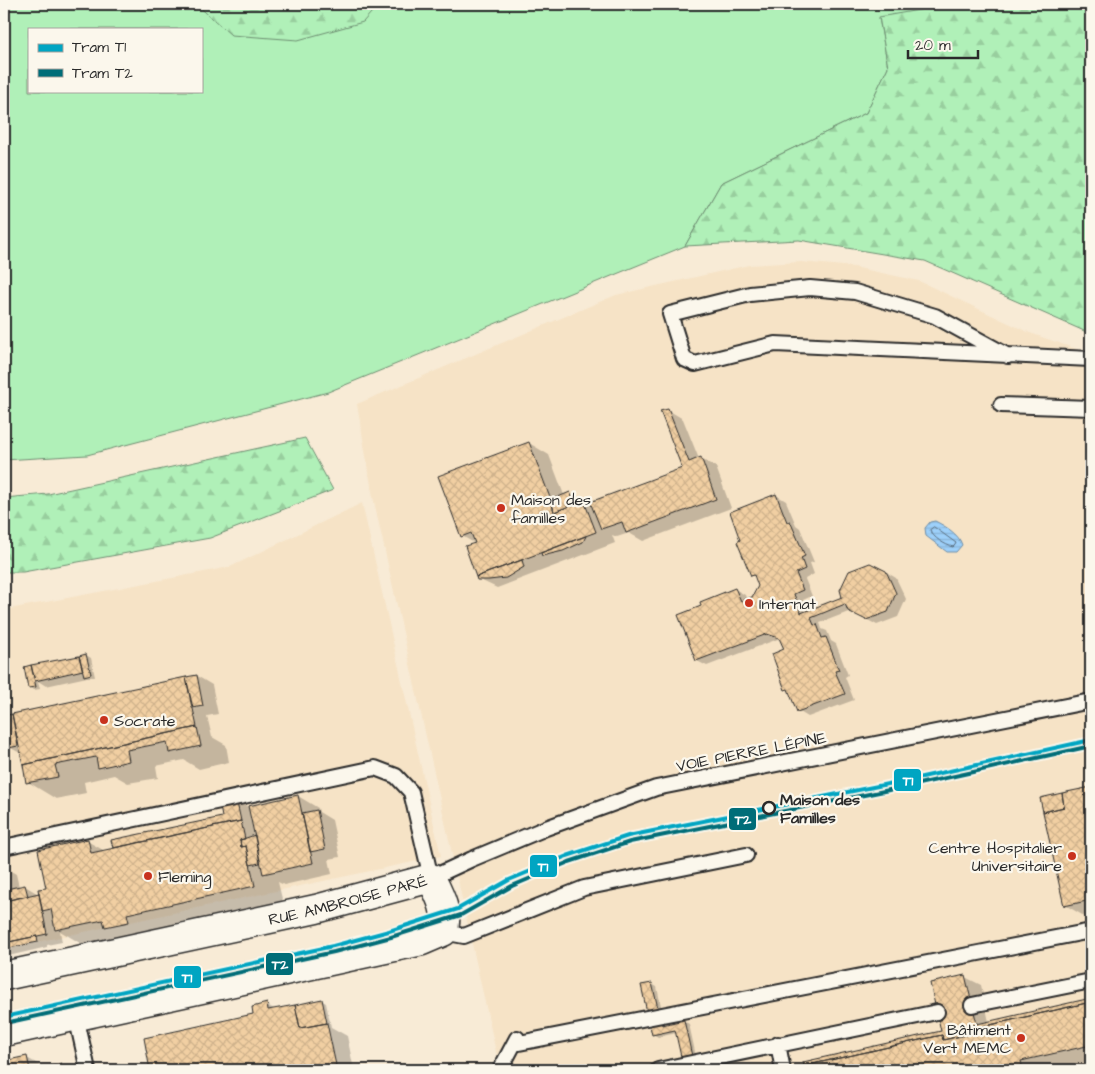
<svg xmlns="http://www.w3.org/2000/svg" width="1095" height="1074" font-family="'Architects Daughter',sans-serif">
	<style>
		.built { fill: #f6e3c6 }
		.green { fill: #b0f0b8; stroke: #6e8e72; fill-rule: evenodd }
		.forest { fill: url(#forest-firs); stroke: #6e8e72 }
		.water { fill: url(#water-rules); stroke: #6f8ea7 }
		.shadow { fill: #0003 }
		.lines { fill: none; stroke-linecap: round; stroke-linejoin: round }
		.shore { stroke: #596d7e; stroke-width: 1 }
		.building { fill: url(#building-cross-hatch); stroke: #2b2b2b }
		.service-casing { stroke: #2b2b2b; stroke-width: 18 }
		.minor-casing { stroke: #2b2b2b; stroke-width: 31 }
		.service { stroke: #fbf7ec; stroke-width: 14 }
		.minor { stroke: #fbf7ec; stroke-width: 28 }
		.tram-1-casing { stroke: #fbf7ec; stroke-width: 8 }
		.tram-2-casing { stroke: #fbf7ec; stroke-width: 8 }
		.tram-1 { stroke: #00a5c2; stroke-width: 4 }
		.tram-2 { stroke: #006d78; stroke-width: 4 }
		.poi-dot { fill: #c8321e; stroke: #fbf7ec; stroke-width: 2 }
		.stop-dot { fill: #fbf7ec; stroke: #2b2b2b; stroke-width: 2.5 }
		.labels { text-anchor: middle; stroke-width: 4.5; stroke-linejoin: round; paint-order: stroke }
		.poi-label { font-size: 16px; fill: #2b2b2b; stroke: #fbf7ec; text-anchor: start }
		.street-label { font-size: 16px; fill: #2b2b2b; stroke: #fbf7ec }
		.stop-label { font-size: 16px; font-weight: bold; fill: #2b2b2b; stroke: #fbf7ec; text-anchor: start }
		.line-badge { stroke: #fbf7ec; stroke-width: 2 }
		.badge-label { font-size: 14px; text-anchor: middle; font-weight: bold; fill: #fff }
	</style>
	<defs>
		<pattern id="forest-firs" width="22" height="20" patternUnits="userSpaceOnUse" patternTransform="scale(1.25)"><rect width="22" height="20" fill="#b0f0b8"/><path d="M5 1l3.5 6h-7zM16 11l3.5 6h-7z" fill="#98ce9e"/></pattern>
		<pattern id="water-rules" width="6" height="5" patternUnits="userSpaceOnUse" patternTransform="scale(1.25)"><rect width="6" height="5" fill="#9dd0fa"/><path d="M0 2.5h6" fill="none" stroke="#87b3d6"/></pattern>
		<pattern id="building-cross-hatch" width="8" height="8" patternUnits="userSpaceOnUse" patternTransform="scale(1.25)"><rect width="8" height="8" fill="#f1cfa2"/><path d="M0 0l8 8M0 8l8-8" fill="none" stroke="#cfb28c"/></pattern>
	</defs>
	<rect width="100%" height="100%" fill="#f8ebd6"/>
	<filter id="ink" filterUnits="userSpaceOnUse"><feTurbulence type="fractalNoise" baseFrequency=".02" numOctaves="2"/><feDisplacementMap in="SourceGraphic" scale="10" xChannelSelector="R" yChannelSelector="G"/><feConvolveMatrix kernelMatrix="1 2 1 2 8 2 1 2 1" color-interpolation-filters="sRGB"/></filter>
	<g filter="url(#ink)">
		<path class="built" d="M801 262 854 267 919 281 1030 333 1091 354V1070H500L373 497 357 404 616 295 749 265Z
			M362 503 441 856 4 949V610L230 567Z"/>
		<path class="green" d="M4 4H953L879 18 888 67 866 113 721 183 685 246 328 392 87 455 4 460ZM29 29H201V91H29Z"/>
		<path class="forest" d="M196 4H379L363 22 298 40 231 35Z
			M953 4H1091V334L925 261 799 240 685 246 721 183 866 113 888 67 879 17Z
			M305 438 333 490 210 538 23 572H4V498L48 494Z"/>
		<path class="water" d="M935 521C945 526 959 534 962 545L956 552H947L926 536 925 528 930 522Z"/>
		<path class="shadow" d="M668 410 683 419 699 459H701L716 467 731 508 643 541 629 533 617 537 612 535 615 543 497 588 478 579 466 547 476 544 462 536 529 443 549 455 564 495 570 493 574 496 578 505 584 502 594 508 684 468Z
			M776 495 786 501 796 525 800 528 814 562 810 563 814 574 805 579 812 596 803 600 808 612 844 598 886 572 896 578 906 599 898 617 877 625 851 611 820 623 822 629 827 631 831 641 836 644 848 675 845 677 854 700 808 717 798 711 790 691 786 689 785 650 781 640 778 639 707 666 697 661 679 616 703 606 735 589 745 595 747 600 753 598 760 586 757 578 752 575Z
			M86 655 91 658 95 677H87L46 686 38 681 40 689 34 690 29 687 25 668Z
			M197 676 212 685 218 714 207 716 212 737 226 745 229 762 199 769 184 760 156 766 158 778 128 783 114 775 84 782 86 793 56 799 28 782 22 754 9 747 4 717Z
			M1091 788V920L1065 905 1063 794Z
			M298 796 318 808 319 812 332 820 340 857 329 859 332 874 284 885 278 882 283 903 85 946 60 931 62 942 47 945V947L4 957V867L16 874 19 887 25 886 40 895 47 889 87 841 105 851 115 849 113 841 224 818 236 800 248 807Z
			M965 977 981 985 989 1022 1091 999V1061L1048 1070H806L804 1063 943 1032Z
			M652 984 657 987 665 1025 684 1021 689 1024 699 1070H686L677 1033 658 1037 653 1034Z
			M321 1000 326 1003 331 1027 347 1036 354 1070H151L145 1039 254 1015 267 1005 276 1010Z
			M27 1058 45 1068 61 1065 70 1070H4V1063Z"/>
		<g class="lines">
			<path class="shore" d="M934 527 956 543 955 545 953 547C945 545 933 538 930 530Z"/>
		</g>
		<path class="building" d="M668 409 689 462 701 457 716 499 626 533 622 522 601 529 590 502 682 468 660 411Z
			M529 442 552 503 554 512 584 501 596 532 476 577 465 546 475 543 471 533 461 537 438 476Z
			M1089 478H1091V500H1088Z
			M570 492 575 504 554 512 551 500Z
			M776 494 787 522 790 521 805 556 801 558 805 569 796 573 803 590 794 594 801 613 842 597 840 590 849 571 870 563 886 571 896 593 888 612 866 620 848 611 845 604 811 618 814 625 817 624 822 638 826 637 839 670 835 671 845 694 797 712 788 689 785 690 772 654 784 649 779 638 767 634 696 661 678 615 701 606 700 602 735 588 741 601 752 597 758 586 754 575 751 576 737 542 740 540 730 512Z
			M586 536 583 542 563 551 542 556 541 553Z
			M522 560 524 567 506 578 489 580H477L476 577Z
			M86 654 91 674 84 676 79 656Z
			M79 656 83 670 35 681 31 665Z
			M31 665 36 687 28 688 24 667Z
			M197 675 203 706 192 708 186 677Z
			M186 677 197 727 23 765 12 714Z
			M12 714 18 746 8 748 4 727V716Z
			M197 727 201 746 169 753 167 742 127 750 129 761 98 768 96 757 55 765 58 777 26 783 23 765Z
			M1091 787V900L1064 906 1043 812 1064 807 1062 793Z
			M1062 793 1064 807 1043 812 1040 798Z
			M298 795 313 863 263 874 248 806Z
			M236 798 241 821 113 848 111 840 222 817 219 802Z
			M317 810 325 849 310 852 302 813Z
			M241 821 245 839 240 840 241 847 246 846 255 886 127 914 129 922 105 927 103 920 55 930 51 909 42 911 38 889 46 888 38 850 88 839 91 853Z
			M255 835 260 863 250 865 246 846 241 847 240 840Z
			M4 877 9 900 39 893 47 934 4 943Z
			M25 885 28 896 9 900 6 889Z
			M37 936 38 942 4 949V943Z
			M965 975 977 1024 1091 998V1002L977 1028 978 1032 943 1040 942 1035 804 1066 803 1062 941 1031 930 983Z
			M652 983 662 1025 684 1020 695 1070H684L675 1030 652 1035 641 985Z
			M322 999 327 1023 300 1028 295 1005Z
			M1091 1002V1045L1021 1061 1023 1070H986V1069L978 1070H805L804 1066 942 1035 943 1040 978 1032 977 1028Z
			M267 1003 268 1010 295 1005 300 1028 327 1023 337 1070H150L144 1038 253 1014 252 1007Z
			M27 1056 30 1070H4V1061Z
			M61 1063 62 1070H31L57 1065Z"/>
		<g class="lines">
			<g class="service-casing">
				<path id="service" d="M1008 356 935 316 855 292 810 288 750 294 670 314 684 359 695 364 775 344 1091 359
					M1001 405 1091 408
					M4 847 375 768 396 776 411 792 431 878 472 859 546 828 656 788 1091 701
					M443 932 464 936 584 888 746 855
					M972 1005 1091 981
					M76 1016 88 1070
					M514 1044 1091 931
					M778 1044 783 1070
					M500 1070 517 1038
					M658 1070 937 1012"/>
			</g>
			<g class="minor-casing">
				<g id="minor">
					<path id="s1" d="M4 976 316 909 431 878C439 894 450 914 443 932L422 941 4 1032"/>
				</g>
			</g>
			<use href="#service" class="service"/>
			<use href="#minor" class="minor"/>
			<g class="tram-1-casing">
				<path id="tram-1" d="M4 1017 333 946 389 931 458 909 509 880 567 856 628 836 913 779 1091 740"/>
			</g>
			<g class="tram-2-casing">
				<path id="tram-2" d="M5 1023 334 952 391 937 461 915 512 886 569 862 630 842 914 785 1091 746"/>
			</g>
			<use href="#tram-1" class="tram-1"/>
			<use href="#tram-2" class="tram-2"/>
		</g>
	</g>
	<g class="poi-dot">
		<circle cx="501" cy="508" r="5"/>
		<circle cx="749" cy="603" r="5"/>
		<circle cx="104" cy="720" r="5"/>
		<circle cx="1072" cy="856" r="5"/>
		<circle cx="148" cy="876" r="5"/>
		<circle cx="1021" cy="1038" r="5"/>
	</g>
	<circle class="stop-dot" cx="769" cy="808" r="6"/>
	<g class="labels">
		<g class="poi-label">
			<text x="511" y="505">Maison des<tspan x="511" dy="18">familles</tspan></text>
			<text x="759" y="609">Internat</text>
			<text x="114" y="726">Socrate</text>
			<text x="1062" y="853" text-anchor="end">Centre Hospitalier<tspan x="1062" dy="18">Universitaire</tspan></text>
			<text x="158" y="882">Fleming</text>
			<text x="1011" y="1035" text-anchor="end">Bâtiment<tspan x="1011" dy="18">Vert MEMC</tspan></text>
		</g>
		<g class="street-label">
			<text transform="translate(751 751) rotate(-11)" y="6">VOIE PIERRE LÉPINE</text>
			<text dy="6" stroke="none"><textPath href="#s1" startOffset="352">RUE AMBROISE PARÉ</textPath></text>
		</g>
		<g class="stop-label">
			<text x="780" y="805">Maison des<tspan x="780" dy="18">Familles</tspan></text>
		</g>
	</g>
	<g class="line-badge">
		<rect x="893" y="768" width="29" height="24" rx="5" fill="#00a5c2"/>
		<rect x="728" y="807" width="29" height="24" rx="5" fill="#006d78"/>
		<rect x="529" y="854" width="29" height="24" rx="5" fill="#00a5c2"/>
		<rect x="265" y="952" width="29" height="24" rx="5" fill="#006d78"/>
		<rect x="173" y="965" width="29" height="24" rx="5" fill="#00a5c2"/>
	</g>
	<g class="badge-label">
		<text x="908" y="785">T1</text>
		<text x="743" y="824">T2</text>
		<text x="543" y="871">T1</text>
		<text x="280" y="969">T2</text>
		<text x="187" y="982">T1</text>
	</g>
	<rect width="1095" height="1074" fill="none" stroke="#fbf7ec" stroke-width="20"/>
	<rect x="10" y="10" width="1075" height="1054" fill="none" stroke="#2b2b2b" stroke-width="2" filter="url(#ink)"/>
	<rect x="28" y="28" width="175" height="65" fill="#fbf7ec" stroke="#a8a59f"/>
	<rect x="38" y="44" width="25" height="8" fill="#00a5c2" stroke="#a8a59f"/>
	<text x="72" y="52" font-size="15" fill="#2b2b2b">Tram T1</text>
	<rect x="38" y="69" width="25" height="8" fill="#006d78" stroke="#a8a59f"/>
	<text x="72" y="78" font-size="15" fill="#2b2b2b">Tram T2</text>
	<path d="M908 50v8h70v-8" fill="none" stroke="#2b2b2b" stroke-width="2.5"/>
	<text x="915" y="50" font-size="15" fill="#2b2b2b" stroke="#fbf7ec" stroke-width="4" paint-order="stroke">20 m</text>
</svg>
